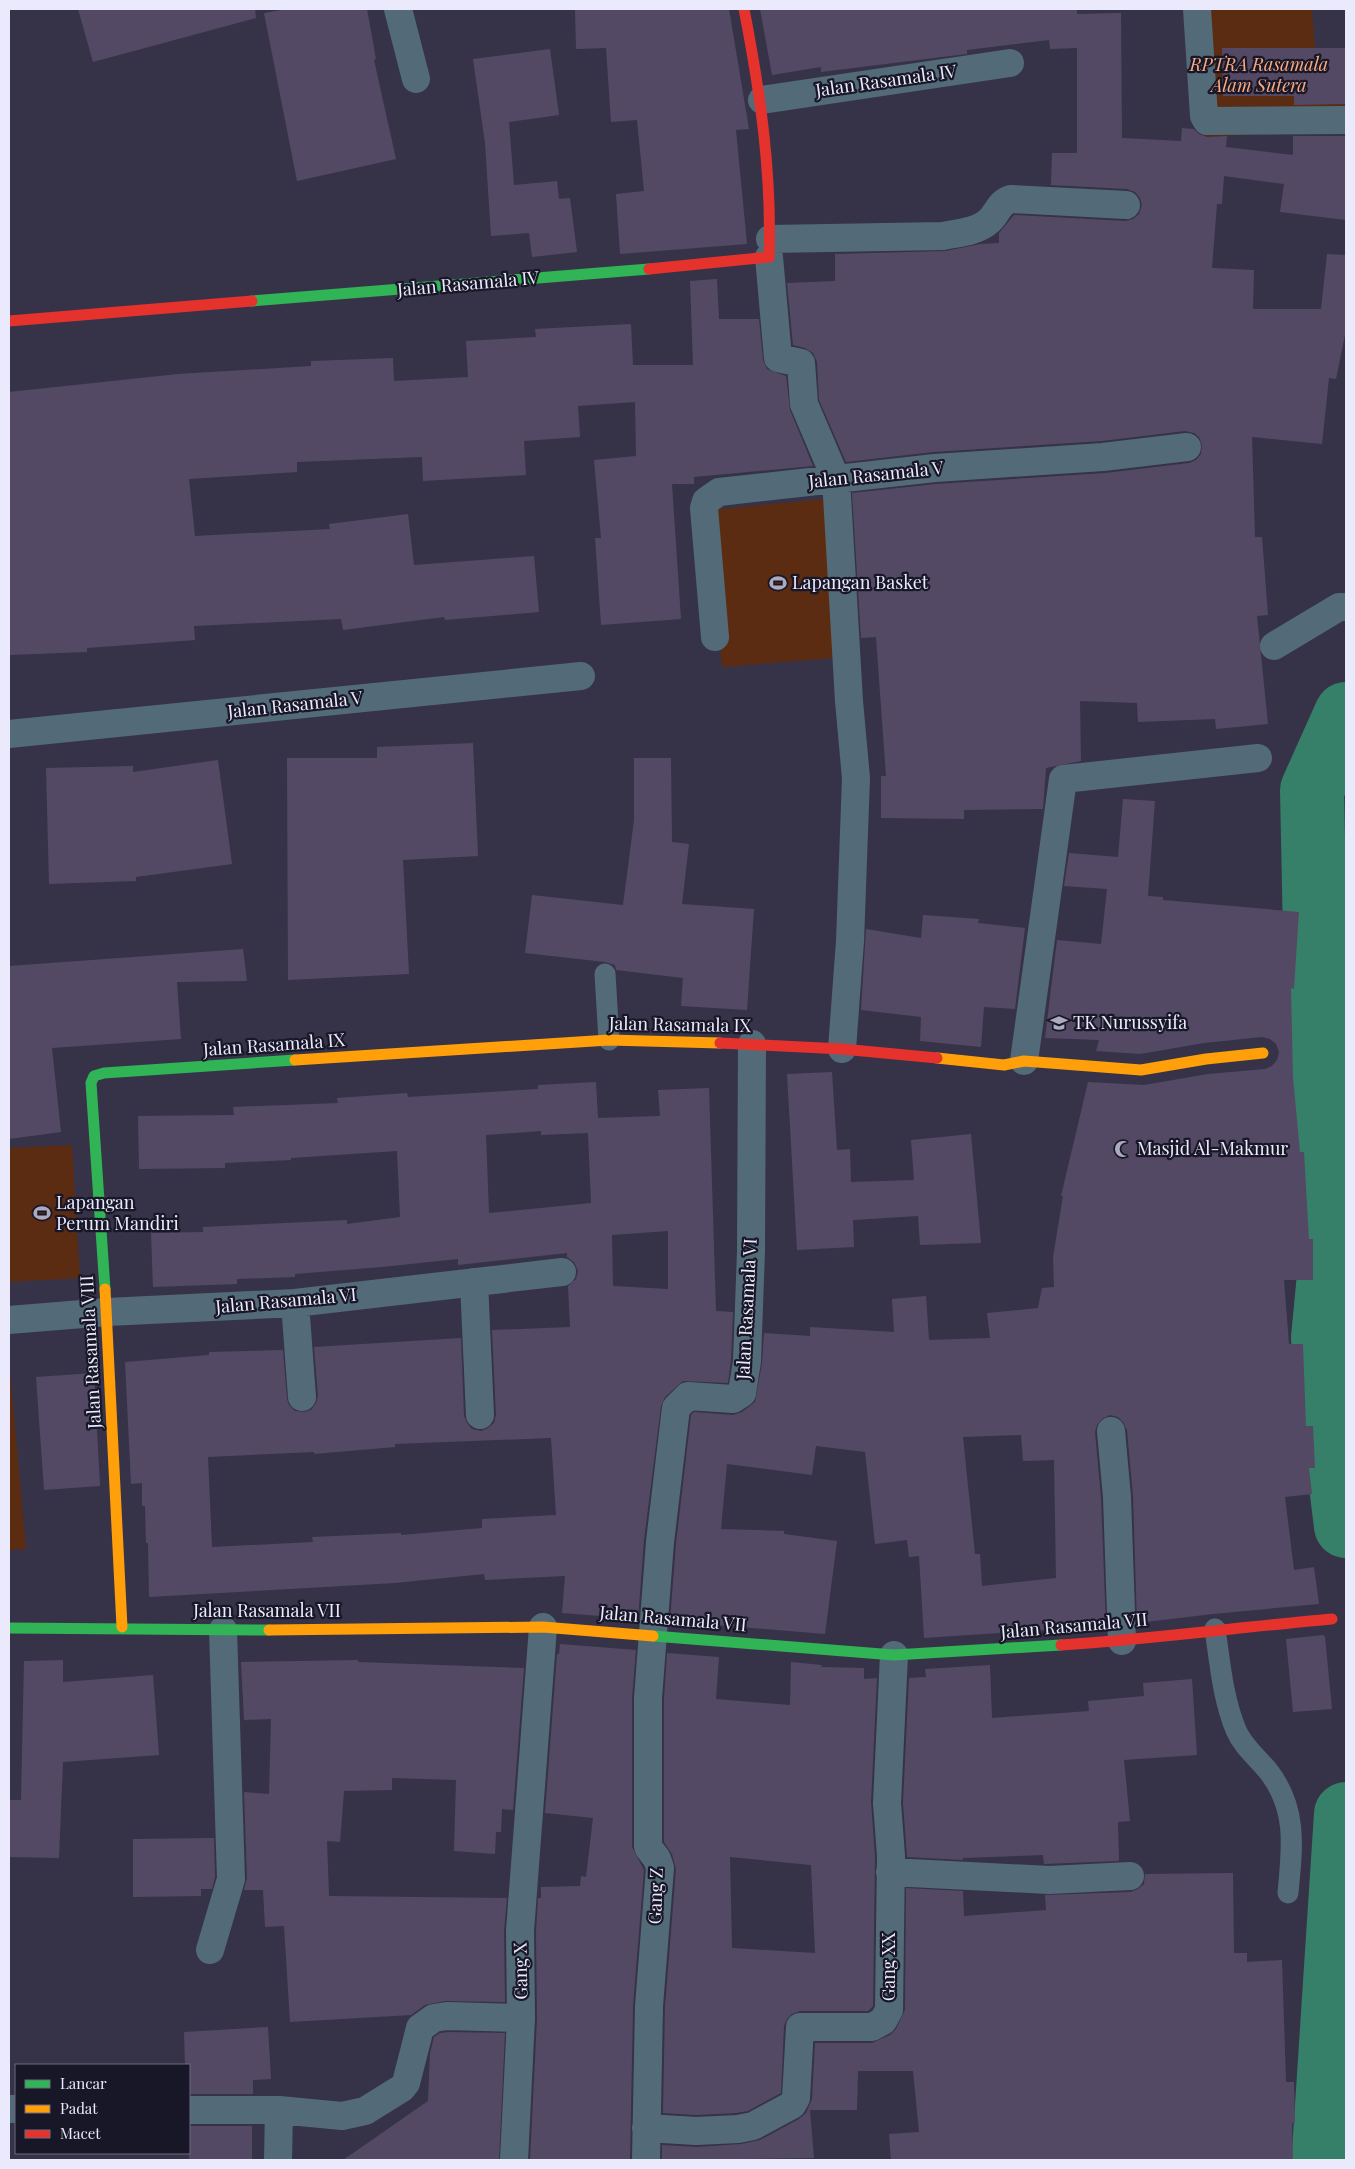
<svg xmlns="http://www.w3.org/2000/svg" width="1355" height="2169" font-family="'Playfair Display',serif">
	<style>
		.green { fill: #5b2c12 }
		.lines { fill: none; stroke-linecap: round; stroke-linejoin: round }
		.river { stroke: #368069; stroke-width: 64 }
		.building { fill: #544965; fill-rule: evenodd }
		.lane { stroke: #536b78; stroke-width: 21 }
		.street { stroke: #536b78; stroke-width: 28 }
		.fast { stroke: #30b455; stroke-width: 11 }
		.slow { stroke: #ff9f0a; stroke-width: 11 }
		.jam { stroke: #e5322d; stroke-width: 11 }
		.labels { text-anchor: middle; stroke-width: 4.5; stroke-linejoin: round; paint-order: stroke }
		.park-label { font-size: 18px; font-style: italic; fill: #f9a980; stroke: #181727 }
		.street-label { font-size: 18px; fill: #ebeafd; stroke: #181727 }
		.poi-label { font-size: 18px; fill: #ebeafd; stroke: #181727; text-anchor: start }
	</style>
	<rect width="100%" height="100%" fill="#363348"/>
	<path class="green" d="M1196 9H1312L1316 64H1346V129L1204 137Z
		M836 498 847 657 722 667 708 510Z
		M72 1145 80 1278 9 1282V1148Z
		M9 1359 26 1549 9 1550Z"/>
	<g class="lines">
		<path class="river" d="M1346 714 1312 790 1319 1127 1333 1233 1323 1338 1346 1526
			M1326 2160 1324 2152 1346 1814"/>
	</g>
	<path class="building" d="M78 9H255L256 18 93 62Z
		M287 9H367L376 59 374 60 396 159 297 181 264 13Z
		M575 9H729L749 129 736 130 747 244 620 254 616 194 644 191 637 120 611 122 606 48 576 49Z
		M760 9H1077V14L1121 13 1122 138 1181 141 1182 128 1194 129 1199 134 1207 137 1227 136 1226 147 1293 155V136H1346V220L1280 212 1284 184 1224 176 1222 204H1217L1212 268 1254 270 1253 309H1321L1327 254 1346 255V330L1336 379 1329 378 1322 444 1252 437 1255 537H1262L1268 615 1257 616 1268 724 1216 729 1215 719 1138 722 1137 703 1080 701 1081 761 1046 768 1043 809 964 810V819L881 818V776H886L876 637 861 638 852 493 936 484 1105 473 1189 463 1196 460 1201 454 1202 445 1199 437 1194 433 1185 431 1102 441 933 452 846 462 819 400 817 362 813 353 805 348 793 345 787 283 835 281V254L946 251 980 244 999 243V233L1014 215 1125 221 1133 219 1139 214 1142 205 1140 198 1135 192 1127 189 1051 185 1052 153H1077V48L1050 49 1049 40 967 50V54L950 56 821 72V67L772 75Z
		M1222 48H1346V104L1294 105V96H1223Z
		M550 49 559 115 509 122 514 185 557 181 559 199 570 198 577 252 532 257 529 233 491 236 485 143 473 59Z
		M717 279 719 319H759L763 360 767 369 786 376 790 410 813 466 694 477V484H672L681 619 601 625 595 538H601L594 460 636 456 635 402 578 406 580 437 524 441 526 475 423 481 422 457 297 462V472L189 479 195 536 330 529 329 524 408 514 414 565 534 556 539 612 445 620 444 617 343 630 341 619 194 626 195 640 87 648V652L9 655V392L178 374 311 366V361L393 358 394 381 468 377 466 341 536 337 535 329 631 324 633 365H693L690 281Z
		M473 743 478 856 403 860 409 974 288 980 287 758H377V747Z
		M634 758H671L672 842 689 844 682 904 754 909 747 1010 681 1006 683 978 616 970 615 965 605 962 525 953 532 895 623 905 634 820Z
		M218 760 232 864 136 877V881L49 884 46 768 133 766V772Z
		M1123 799 1155 801 1148 896 1163 897V900L1299 912 1294 989 1291 988 1293 1077 1300 1152H1304L1309 1239H1313V1280H1284L1289 1344H1303L1306 1426H1313L1315 1468H1309L1312 1494 1285 1497 1294 1570 1314 1567 1319 1604 1213 1614 1137 1623 1133 1496 1127 1430 1123 1422 1118 1417 1110 1415 1102 1419 1097 1425 1095 1432 1101 1498 1106 1626 924 1638 919 1556 909 1557 907 1540 875 1544 865 1452 816 1446 812 1475 727 1464 721 1529 784 1531V1534L837 1541 825 1634 670 1621 676 1544 691 1415 694 1412 733 1415 742 1412 755 1402 762 1363 764 1333 810 1336V1327L894 1332 892 1299 926 1296 929 1340 990 1338 987 1313 1038 1308 1042 1288 1054 1287 1053 1257 1063 1196H1061L1088 1082 1144 1085 1208 1074 1265 1069 1272 1066 1277 1060 1279 1052 1276 1044 1270 1039 1262 1037 1204 1043 1140 1054 1096 1051 1099 1040 1045 1038 1057 940 1101 944 1107 889 1064 886 1069 853 1118 857ZM1021 1435 1023 1461 1054 1460 1056 1578 982 1586 980 1554H975L963 1437Z
		M923 915 979 919 978 923 1025 928 1015 1009 984 1007 981 1047 920 1041 921 1017 861 1010 866 929 921 938Z
		M243 949 247 981 177 982 181 1039 52 1048 61 1132 9 1139V966Z
		M832 1072 837 1150 850 1149 851 1182 914 1180 911 1140 971 1134 981 1243 920 1245 918 1216 853 1220 854 1247 797 1250 787 1074Z
		M596 1082 598 1118 660 1116 658 1090 709 1088 716 1311 733 1312 731 1360 728 1383 683 1381 665 1397 661 1406 644 1540 638 1619 562 1613 565 1576 485 1580 484 1574 395 1583 149 1597 148 1543H146L145 1506H142V1483L131 1484 125 1362 209 1355V1352L283 1350 287 1399 289 1405 295 1411 304 1412 311 1410 316 1403 318 1396 314 1347 461 1338 464 1416 467 1423 472 1429 481 1431 488 1428 494 1423 496 1415 492 1330 570 1327 568 1286 576 1279 578 1271 574 1262 567 1257V1253L458 1265V1259L382 1267 295 1274V1277L237 1279V1284L153 1287 151 1233 203 1232V1227L347 1220V1224L400 1217 397 1151 291 1158V1160L225 1163V1168L139 1169 138 1116 234 1115 233 1107 338 1103 337 1098 407 1093 408 1097 538 1089V1085ZM541 1131V1135L588 1133 591 1203 489 1213 486 1135ZM668 1231V1289L613 1286 612 1235ZM551 1438 556 1515 482 1519V1528L401 1535V1533L312 1537 313 1542 212 1547 208 1457 314 1452V1454L395 1447V1444Z
		M94 1373 100 1486 44 1490 36 1377Z
		M1323 1635 1325 1637 1332 1709 1293 1712 1286 1639Z
		M560 1644 636 1650 632 1698V1847L644 1870 633 2006 630 2160H530L537 2019 536 1932 538 1898H541V1887L580 1886 581 1876 586 1877 593 1818 545 1813 557 1654H559Z
		M667 1653 719 1657 716 1699 790 1705 791 1662 822 1665 821 1667 864 1668V1679L877 1678 871 1802 875 1856 873 2006 868 2011H800L792 2014 787 2019 784 2026 781 2093 748 2111 736 2113 696 2115 663 2113 665 2007 676 1869 672 1854 664 1842V1699ZM730 1857 811 1865 815 1953 732 1948Z
		M63 1660V1682L153 1675 159 1755 63 1762 59 1858 9 1857V1800H21L24 1661Z
		M358 1660V1662L524 1668 513 1810 502 1809 501 1832H496L495 1854 454 1851 456 1780 392 1778V1790L344 1791 340 1842 327 1841 329 1896 507 1898 504 1931 505 2002 445 2001 425 2005 411 2015 290 2022 284 1926 265 1927 263 1890H244L247 1878 244 1792 269 1794 271 1719 244 1720 241 1662Z
		M990 1665 992 1718 1089 1711 1088 1701 1144 1696 1143 1683 1192 1679 1197 1755 1124 1760 1130 1821 1118 1822 1119 1861 1044 1864 1043 1855 963 1858V1860L907 1857 903 1803 909 1678 926 1677 925 1669Z
		M214 1838 215 1877 212 1889H201V1896L133 1897V1839Z
		M1233 1873 1234 1953H1247V1962L1282 1960 1286 2082H1294L1295 2123H1292L1293 2160H891L889 2134 919 2132 913 2071H858L857 2110H810L814 2158 662 2160V2145L697 2147 741 2144 760 2140 799 2119 806 2113 812 2099 815 2043H872L890 2035 896 2029 905 2010 906 1888 963 1891 964 1916 1046 1910 1045 1895 1131 1892 1138 1889 1144 1884 1145 1874Z
		M268 2027 271 2079 253 2080V2094H189V2065H185L184 2032Z
		M448 2032 505 2033 499 2160H343L428 2101 430 2053 434 2037 440 2033Z
		M189 2126H252V2160H189Z"/>
	<g class="lines">
		<path class="lane" d="M605 974 609 1040
			M1215 1629C1220 1663 1223 1699 1236 1730 1243 1747 1258 1758 1269 1772 1298 1810 1292 1849 1288 1893"/>
		<path class="street" d="M398 9 416 79
			M1197 9 1204 116 1207 121 1346 120
			M762 100 1010 63
			M770 239 943 236C957 233 977 232 989 221 998 213 998 203 1011 199L1126 205
			M769 257 778 358 801 363 804 404 836 479 849 701 856 778 850 941 842 1049
			M715 637 704 508 706 501 719 492 935 468 1103 457 1187 447
			M1274 646 1339 607H1346
			M9 734 581 676
			M1024 1061 1063 779 1258 758
			M474 1282 480 1415
			M295 1303 302 1397
			M9 1320 107 1312 295 1303 562 1272
			M1111 1431 1117 1497 1122 1641
			M890 1872 1049 1880 1130 1876
			M210 1950 231 1879 223 1630
			M9 2109H16
			M189 2110H279L342 2116 365 2111 402 2088 406 2083 420 2028 434 2018 447 2016 521 2018 520 1931 543 1627
			M646 2128 696 2131 738 2129 753 2126 792 2105 796 2098 800 2027H872L883 2021 889 2010 891 1856 887 1803 894 1655
			M278 2160 279 2110
			M514 2160 521 2018
			M646 2160 649 2006 660 1868 657 1859 648 1847V1698L660 1542 676 1408 688 1396 733 1399 742 1393 747 1361 751 1251 752 1044"/>
		<path class="fast" d="M252 301 649 269
			M105 1289 91 1083 94 1076 104 1073 295 1060
			M9 1628 269 1630
			M653 1636 894 1655 1061 1645"/>
		<path class="slow" d="M937 1058 1004 1065 1024 1061 1141 1070 1206 1059 1263 1053
			M295 1060 609 1040 720 1043
			M105 1289 122 1627
			M269 1630 543 1627 653 1636"/>
		<path class="jam" d="M649 269 769 257C772 173 760 91 744 9
			M9 321 252 301
			M720 1043 842 1049 937 1058
			M1061 1645C1152 1639 1242 1627 1332 1619"/>
	</g>
	<defs>
		<g id="stadium-bare" transform="scale(1.35)"><path d="M0-5a6.5 5 0 1 0 0 10a6.5 5 0 1 0 0-10ZM-3.5-1.8h7v3.6h-7Z" fill="#acaabe" stroke="#181727" stroke-width="2.5" paint-order="stroke"/></g>
		<g id="school-bare" transform="scale(1.35)"><path d="M0-5L7-2L0 1L-7-2ZM-4 1L0 2.5L4 1V4Q0 6-4 4Z" fill="#acaabe" stroke="#181727" stroke-width="2.5" paint-order="stroke"/></g>
		<g id="mosque-bare" transform="scale(1.35)"><path d="M3.5-4.9A6 6 0 1 0 3.5 4.9A5 5 0 1 1 3.5-4.9Z" fill="#acaabe" stroke="#181727" stroke-width="2.5" paint-order="stroke"/></g>
	</defs>
	<g fill-rule="evenodd">
		<use href="#stadium-bare" x="778" y="583"/>
		<use href="#school-bare" x="1059" y="1023"/>
		<use href="#mosque-bare" x="1123" y="1149"/>
		<use href="#stadium-bare" x="42" y="1213"/>
	</g>
	<g class="labels">
		<g class="park-label">
			<text x="1259" y="71">RPTRA Rasamala<tspan x="1259" dy="21">Alam Sutera</tspan></text>
		</g>
		<g class="street-label">
			<text transform="translate(886 81) rotate(-8)" y="6">Jalan Rasamala IV</text>
			<text transform="translate(468 284) rotate(-5)" y="6">Jalan Rasamala IV</text>
			<text transform="translate(876 475) rotate(-6)" y="6">Jalan Rasamala V</text>
			<text transform="translate(295 705) rotate(-6)" y="6">Jalan Rasamala V</text>
			<text transform="translate(680 1025) rotate(1)" y="6">Jalan Rasamala IX</text>
			<text transform="translate(274 1045) rotate(-4)" y="6">Jalan Rasamala IX</text>
			<text transform="translate(286 1301) rotate(-5)" y="6">Jalan Rasamala VI</text>
			<text transform="translate(747 1309) rotate(-87)" y="6">Jalan Rasamala VI</text>
			<text transform="translate(91 1352) rotate(-93)" y="6">Jalan Rasamala VIII</text>
			<text x="267" y="1617">Jalan Rasamala VII</text>
			<text transform="translate(673 1619) rotate(5)" y="6">Jalan Rasamala VII</text>
			<text transform="translate(1074 1626) rotate(-5)" y="6">Jalan Rasamala VII</text>
			<text transform="translate(656 1896) rotate(-88)" y="6">Gang Z</text>
			<text transform="translate(889 1967) rotate(-90)" y="6">Gang XX</text>
			<text transform="translate(521 1971) rotate(-91)" y="6">Gang X</text>
		</g>
		<g class="poi-label">
			<text x="792" y="589">Lapangan Basket</text>
			<text x="1073" y="1029">TK Nurussyifa</text>
			<text x="1137" y="1155">Masjid Al-Makmur</text>
			<text x="56" y="1209">Lapangan<tspan x="56" dy="21">Perum Mandiri</tspan></text>
		</g>
	</g>
	<rect width="1355" height="2169" fill="none" stroke="#ebeafd" stroke-width="20"/>
	<rect x="15" y="2064" width="175" height="90" fill="#181727" stroke="#6c6b7d"/>
	<rect x="25" y="2080" width="25" height="8" fill="#30b455" stroke="#6c6b7d"/>
	<text x="60" y="2089" font-size="15" fill="#ebeafd">Lancar</text>
	<rect x="25" y="2105" width="25" height="8" fill="#ff9f0a" stroke="#6c6b7d"/>
	<text x="60" y="2114" font-size="15" fill="#ebeafd">Padat</text>
	<rect x="25" y="2130" width="25" height="8" fill="#e5322d" stroke="#6c6b7d"/>
	<text x="60" y="2139" font-size="15" fill="#ebeafd">Macet</text>
</svg>
